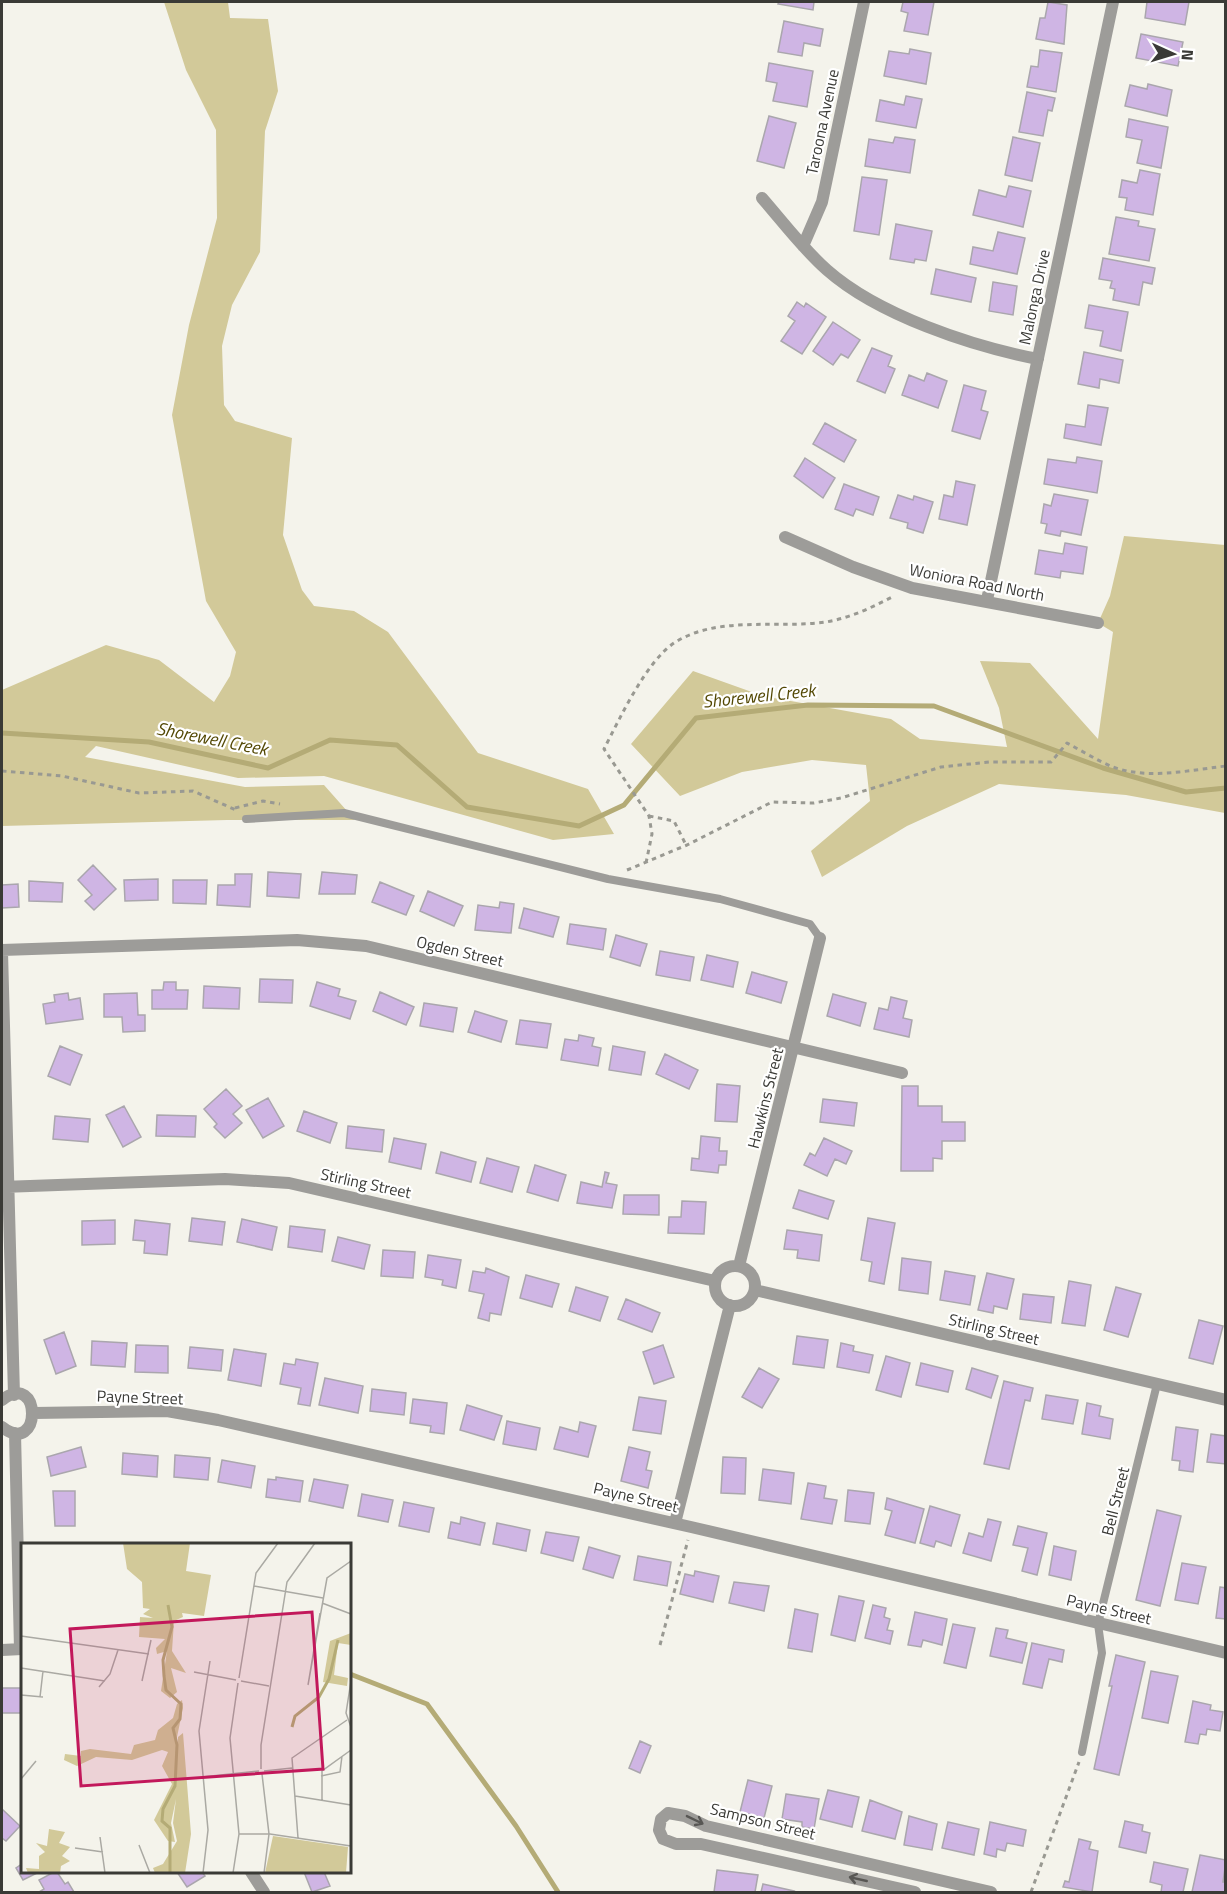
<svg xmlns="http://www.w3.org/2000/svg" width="1227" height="1894" font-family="'Titillium Web',sans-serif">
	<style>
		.green { fill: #d2c999 }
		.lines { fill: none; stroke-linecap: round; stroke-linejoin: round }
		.stream { stroke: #b4ab76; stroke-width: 5 }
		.building { fill: #cfb5e4; stroke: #aaa6ad; stroke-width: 1.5 }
		.path { stroke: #999992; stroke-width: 3; stroke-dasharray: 4.5 4.5; stroke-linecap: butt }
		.service { stroke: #9d9c99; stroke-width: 8 }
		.minor { stroke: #9d9c99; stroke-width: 12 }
		.oneway { stroke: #585754 }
		.labels { text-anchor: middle; stroke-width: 4.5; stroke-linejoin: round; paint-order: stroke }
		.street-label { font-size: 16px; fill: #3a3a36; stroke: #fff }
		.water-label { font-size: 18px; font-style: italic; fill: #534804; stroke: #fff }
		.inset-river { fill: none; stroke: #b4ab76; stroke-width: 3 }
		.inset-road { fill: none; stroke: #aaa9a3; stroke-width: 1.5 }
		.view { fill: #c2185b; fill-opacity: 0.15; stroke: #c2185b; stroke-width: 3 }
		.inset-edge { fill: none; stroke: #3a3a36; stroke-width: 3 }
	</style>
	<rect width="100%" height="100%" fill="#f4f3eb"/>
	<path class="green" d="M164 2H228L230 18 268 19 278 91 265 131 260 252 232 305 222 346 224 405 235 421 292 438 283 535 302 590 314 606 354 611 388 632 478 753 588 789 614 834 553 840 324 776 238 778 96 746 85 757 245 787 324 785 355 820H227L2 826V690L106 645 159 660 214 702 230 676 236 652 206 601 172 415 189 325 217 218 216 130 186 70Z
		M1124 536 1225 545V813L1126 795 999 784 907 826 822 877 811 851 870 801 866 765 812 760 742 772 680 796 631 744 693 671 763 696 891 719 920 739 1007 747 999 708 980 661 1030 663 1098 739 1113 632 1098 623 1110 596Z"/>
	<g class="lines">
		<path class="stream" d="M2 733 149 742 268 768 330 740 397 745 467 807 579 826 624 805 696 718 808 705 934 706 1103 768 1186 792 1226 788
			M350 1674 427 1704 516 1826 558 1892"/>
	</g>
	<path class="building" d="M779 2H814L813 10 778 4Z
		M903 2H934L928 35 904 31 908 13 901 11Z
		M1048 2 1067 5 1064 44 1036 39 1040 18H1045Z
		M1147 2H1189L1185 25 1145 18Z
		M784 21 823 29 820 46 804 43 802 56 778 52Z
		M1141 34 1183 42 1178 66 1136 58Z
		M910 49 931 53 926 84 884 76 889 51 909 54Z
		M1040 50 1062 53 1056 92 1027 87 1031 66 1038 67Z
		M769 63 813 71 807 107 773 101 777 83 766 81Z
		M1148 84 1172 90 1167 116 1125 106 1130 85 1147 89Z
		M1027 92 1055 98 1052 111 1048 110 1043 136 1019 132Z
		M906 96 922 99 916 128 876 121 880 100 904 105Z
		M769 116 796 123 784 168 757 161Z
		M1129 119 1168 127 1161 168 1137 163 1142 140 1126 137Z
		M895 137 915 140 910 173 865 166 869 139 893 143Z
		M1013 137 1040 143 1032 181 1005 175Z
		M1140 170 1160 174 1153 215 1125 210 1127 198 1119 197 1122 180 1137 183Z
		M862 177 887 180 879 235 854 231Z
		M1009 186 1031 191 1023 227 973 215 979 190 1006 197Z
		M1116 217 1139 221 1138 226 1155 229 1149 261 1109 254Z
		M896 224 932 231 926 261 915 259 914 263 890 259Z
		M998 232 1025 238 1017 274 970 264 973 247 993 251Z
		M1103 258 1155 268 1152 284 1143 282 1139 305 1113 300 1115 289 1110 288 1112 281 1099 279Z
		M936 269 976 278 971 302 931 294Z
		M993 282 1017 286 1013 315 989 311Z
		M797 302 804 307 806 303 826 317 802 354 781 341 795 321 788 316Z
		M1089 305 1128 312 1121 351 1100 346 1103 331 1085 328Z
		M833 322 860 340 848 358 841 354 833 365 813 351Z
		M872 348 892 356 888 366 895 369 885 393 857 381Z
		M1084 352 1123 360 1119 383 1100 379 1099 388 1078 384Z
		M927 373 947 381 938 408 902 395 909 375 924 381Z
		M964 385 986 391 981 410 988 412 980 439 952 431Z
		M1088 405 1108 408 1101 445 1064 438 1066 424 1085 427Z
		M825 423 856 440 844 462 813 444Z
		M1077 457 1102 461 1097 493 1044 484 1048 459 1076 463Z
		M805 458 835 478 823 498 794 476Z
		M956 481 975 485 967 525 939 519 944 495 953 497Z
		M844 484 879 497 873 515 856 509 853 516 835 509Z
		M1054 494 1088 500 1081 535 1061 531 1060 536 1045 533 1047 524 1041 523 1044 504 1051 506Z
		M898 495 913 500 914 496 933 502 923 533 907 528 908 523 890 518Z
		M1065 543 1087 547 1083 574 1061 571 1060 578 1035 574 1039 550 1063 554Z
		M93 865 116 889 94 910 85 901 92 895 78 880Z
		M268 872 301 874 299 898 267 896Z
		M322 872 357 875 355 894H319Z
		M235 874H252L250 907 217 905 218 885H235Z
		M158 879V900L125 901 124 880Z
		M173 880H207L206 904 173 903Z
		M29 881 63 883 62 902 29 901Z
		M380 882 414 896 406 915 372 902Z
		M18 884 19 907 2 908V885Z
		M428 891 463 906 454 926 420 911Z
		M500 902 514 904 511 933 475 930 478 905 499 908Z
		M524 908 559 917 553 937 519 928Z
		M570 924 606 929 603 950 567 944Z
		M616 935 647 944 640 966 610 957Z
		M660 951 694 957 690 981 656 975Z
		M707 955 738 962 733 987 701 980Z
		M752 972 787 982 781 1003 746 993Z
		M260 979 293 980 292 1003 259 1002Z
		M164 982H176V990H188L187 1009H152V990H163Z
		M317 982 340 989 338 996 356 1001 350 1019 310 1006Z
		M204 986 240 988 239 1009 203 1008Z
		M380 992 414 1007 406 1025 373 1011Z
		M68 993 69 1000 80 998 83 1019 46 1024 43 1004 55 1002 54 995Z
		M137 993 138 1015H145V1031L123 1032 122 1017H104V994Z
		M833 994 866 1003 860 1026 827 1016Z
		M891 997 907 1001 903 1018 912 1020 909 1037 874 1029 879 1008 888 1010Z
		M424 1003 457 1008 453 1032 420 1026Z
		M475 1011 507 1021 501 1042 468 1032Z
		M520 1020 551 1024 547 1048 516 1044Z
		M579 1035 594 1038 592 1046 601 1048 598 1066 561 1060 565 1039 578 1041Z
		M60 1046 82 1055 70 1085 48 1076Z
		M613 1046 645 1052 641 1075 609 1070Z
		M665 1054 698 1070 689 1089 656 1074Z
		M717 1084 740 1086 737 1122 715 1121Z
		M902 1086H918V1106H942V1122H965V1141H942V1159L933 1158V1171H901Z
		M226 1089 242 1106 233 1114 242 1123 225 1138 214 1127 217 1124 204 1109Z
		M268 1098 284 1126 263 1138 246 1110Z
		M823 1099 857 1103 854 1126 820 1122Z
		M124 1106 141 1137 123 1147 106 1115Z
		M304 1111 337 1123 330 1143 297 1131Z
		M157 1115 196 1116 195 1137 156 1136Z
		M55 1116 90 1119 88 1142 53 1139Z
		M348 1126 384 1130 382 1152 346 1148Z
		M701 1136 720 1138 719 1151H727L726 1165H719L718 1173 691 1170 692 1158 699 1159Z
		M394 1138 426 1144 421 1169 389 1162Z
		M824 1138 852 1151 846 1164 835 1159 827 1176 804 1165 810 1153 815 1156Z
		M441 1152 476 1162 471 1182 436 1173Z
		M487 1158 519 1167 512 1192 480 1183Z
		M535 1165 566 1175 558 1201 527 1192Z
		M605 1172 609 1173 606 1183 617 1185 612 1208 577 1203 581 1182 602 1187Z
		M799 1190 834 1201 828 1219 793 1208Z
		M624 1195H659V1215L623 1214Z
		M682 1201 706 1202 704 1234 668 1233 669 1217H681Z
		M192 1218 225 1222 222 1245 189 1241Z
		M868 1218 895 1223 884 1284 869 1281 872 1262 861 1260Z
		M242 1219 277 1227 272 1250 237 1242Z
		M115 1220V1244L82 1245V1221Z
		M135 1220 170 1224 167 1255 144 1253 145 1241 133 1240Z
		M290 1226 325 1230 322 1252 288 1247Z
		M787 1230 822 1235 819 1261 797 1258 798 1250 784 1249Z
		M338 1237 370 1245 364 1269 332 1261Z
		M383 1250 415 1252 413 1278 381 1276Z
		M428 1255 461 1260 456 1288 442 1285 443 1280 425 1277Z
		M902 1258 931 1262 928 1294 899 1290Z
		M486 1268 509 1277 501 1315 490 1313 489 1321 478 1318 484 1294 469 1291 473 1271 485 1273Z
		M945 1271 975 1276 970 1305 940 1300Z
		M987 1273 1014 1279 1007 1309 994 1306 993 1313 978 1310Z
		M526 1275 559 1284 552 1307 520 1298Z
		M1069 1281 1091 1285 1085 1326 1062 1323Z
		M576 1287 608 1297 600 1321 569 1311Z
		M1116 1287 1141 1294 1128 1337 1104 1330Z
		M1023 1294 1054 1297 1051 1323 1020 1319Z
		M626 1299 660 1313 652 1332 618 1319Z
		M1199 1320 1223 1326 1213 1364 1189 1358Z
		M64 1332 76 1366 56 1374 44 1340Z
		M797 1336 828 1340 824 1368 793 1364Z
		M92 1341 127 1343 125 1367 91 1365Z
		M841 1343 854 1346 853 1351 873 1355 869 1373 837 1367Z
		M136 1345 168 1346V1373L135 1372Z
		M663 1345 674 1377 654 1384 643 1352Z
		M190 1347 223 1350 221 1371 188 1368Z
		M234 1349 266 1354 261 1386 228 1380Z
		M886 1356 910 1363 901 1397 876 1390Z
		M296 1359 318 1363 310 1406 298 1404 301 1388 280 1384 284 1363 295 1365Z
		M921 1363 953 1371 948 1392 916 1385Z
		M759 1368 779 1379 762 1408 742 1397Z
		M972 1368 998 1376 991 1398 966 1389Z
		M325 1378 363 1386 358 1413 319 1405Z
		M1004 1381 1033 1388 1030 1401 1025 1400 1009 1469 984 1464Z
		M372 1389 406 1393 404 1415 370 1411Z
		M1046 1395 1078 1400 1073 1424 1042 1419Z
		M639 1397 666 1401 661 1434 633 1430Z
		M413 1399 447 1403 444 1434 430 1432 431 1426 410 1423Z
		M1087 1403 1101 1406 1099 1416 1113 1419 1110 1439 1082 1434Z
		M467 1405 502 1416 494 1440 460 1430Z
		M507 1421 540 1428 536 1450 503 1444Z
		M580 1422 596 1426 588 1457 554 1449 560 1427 578 1432Z
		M1176 1427 1198 1430 1193 1472 1179 1470 1180 1461 1172 1460Z
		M1211 1434 1226 1436V1464L1207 1462Z
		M81 1447 86 1467 51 1476 47 1457Z
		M629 1447 650 1452 646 1470 652 1471 648 1488 621 1481Z
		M123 1453 158 1456 157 1477 122 1474Z
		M175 1455 210 1458 208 1480 174 1477Z
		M723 1457 746 1458 745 1494 721 1493Z
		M222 1460 255 1466 251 1488 218 1482Z
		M763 1469 794 1473 791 1504 759 1500Z
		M276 1477 303 1481 300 1502 266 1497 268 1479 276 1480Z
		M314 1479 348 1485 343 1508 309 1501Z
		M808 1483 826 1486 824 1498 837 1500 832 1524 801 1519Z
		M848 1490 874 1493 870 1524 845 1521Z
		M53 1491H75V1526H55Z
		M362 1494 393 1500 388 1522 358 1516Z
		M887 1498 924 1509 915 1543 885 1535 892 1511 885 1509Z
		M404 1502 434 1508 429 1532 399 1526Z
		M930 1506 960 1515 951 1546 936 1541 934 1547 920 1543Z
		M1157 1510 1181 1516 1160 1606 1136 1600Z
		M461 1517 485 1523 480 1545 448 1538 451 1522 460 1524Z
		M988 1519 1001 1522 991 1561 963 1553 969 1533 983 1537Z
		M497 1523 530 1530 526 1551 493 1544Z
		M1018 1526 1047 1533 1037 1575 1022 1571 1028 1548 1013 1545Z
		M546 1532 579 1537 573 1561 541 1553Z
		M1054 1546 1076 1551 1071 1580 1049 1575Z
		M589 1547 620 1556 613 1578 583 1569Z
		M638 1556 671 1562 667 1586 634 1580Z
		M1182 1563 1206 1567 1198 1604 1175 1600Z
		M695 1571 719 1576 713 1602 680 1594 685 1574 694 1576Z
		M734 1582 769 1586 764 1611 729 1603Z
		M1220 1587 1226 1588V1619L1216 1618Z
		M839 1596 864 1601 855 1641 831 1635Z
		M873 1605 886 1608 884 1617 890 1619 887 1630 893 1631 890 1644 865 1638Z
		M795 1609 818 1614 812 1652 788 1648Z
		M915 1612 947 1619 942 1645 923 1640 921 1647 908 1645Z
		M953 1624 975 1628 966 1668 944 1663Z
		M996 1628 1008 1630 1006 1638 1027 1643 1022 1663 990 1656Z
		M1032 1643 1064 1650 1062 1662 1049 1659 1042 1688 1023 1684Z
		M1116 1655 1145 1662 1119 1775 1094 1769 1112 1686H1109Z
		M1151 1671 1178 1676 1168 1723 1142 1718Z
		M2 1688H22V1713H2Z
		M1193 1701 1211 1705 1210 1710 1223 1712 1220 1731 1207 1729 1206 1735 1200 1734 1198 1744 1185 1742Z
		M640 1741 651 1746 640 1773 629 1768Z
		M748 1780 772 1786 764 1818 740 1812Z
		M828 1790 859 1797 852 1827 820 1819Z
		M786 1794 819 1799 814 1829 802 1827V1822L782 1819Z
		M870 1800 902 1812 895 1839 862 1831Z
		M2 1809 20 1826 6 1841 2 1838Z
		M909 1816 937 1824 932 1850 904 1845Z
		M1125 1821 1143 1825 1142 1831 1150 1833 1146 1853 1119 1847Z
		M948 1822 979 1829 974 1855 942 1848Z
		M990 1822 1026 1830 1023 1846 1007 1843 1005 1851 997 1849 996 1857 984 1854Z
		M1079 1839 1091 1842 1089 1849 1098 1851 1092 1892 1063 1887 1065 1881 1069 1882Z
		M1200 1855 1226 1860 1223 1882H1226V1892H1192Z
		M1154 1862 1188 1869 1183 1892H1161L1162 1885 1150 1882Z
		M22 1864V1872H39L23 1880 16 1868Z
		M717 1870 758 1875 755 1892H714Z
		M54 1872H57L65 1884 68 1882 74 1892H39L44 1889 39 1880Z
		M177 1872H202L205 1876 187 1887Z
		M304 1872H324L330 1886 312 1892Z
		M763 1884 794 1891 793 1892H761Z"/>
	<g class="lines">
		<path class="path" d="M2 771 62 776 139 793 193 791 236 810
			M235 808 263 801 280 804
			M649 816 674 821 686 845
			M646 863 652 834 649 816 604 749C620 718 646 662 674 643 717 615 777 629 826 622 850 618 873 607 894 596
			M627 870 687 845 772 802 814 803 841 798 941 767 989 762H1051L1067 743C1082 751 1098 761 1113 767 1148 780 1190 770 1226 766
			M660 1645 688 1540
			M1031 1892 1079 1762"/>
		<path class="service" d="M246 819 344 813 608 879 720 899 810 924 820 938
			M1082 1752 1102 1653 1098 1624 1157 1384"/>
		<path class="minor" d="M762 198C783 222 803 249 827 270 878 315 971 346 1038 359
			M803 246 822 202 864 2
			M785 537 853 567 912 588 1098 623
			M987 600 1113 2
			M2 950 297 940 366 946 902 1073
			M2 952 14 1395
			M2 1187 225 1179 289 1183 715 1281
			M715 1286a20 20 0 1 1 40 0a20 20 0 1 1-40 0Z
			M739 1266 820 938
			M755 1290 1226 1400
			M2 1400C42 1369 42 1458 2 1427
			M34 1413 167 1411 218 1420 691 1527 1226 1653
			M15 1433 20 1649
			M675 1523 730 1305
			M2 1650 22 1649
			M251 1872 264 1892
			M915 1892 701 1844H676L663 1839 659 1830 661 1819 668 1813 685 1816 706 1826 991 1892"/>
	</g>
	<defs><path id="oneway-shaft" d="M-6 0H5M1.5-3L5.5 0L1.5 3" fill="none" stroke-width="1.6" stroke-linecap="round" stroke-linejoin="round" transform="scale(1.5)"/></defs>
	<g class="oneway">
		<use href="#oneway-shaft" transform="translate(695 1820) rotate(26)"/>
		<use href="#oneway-shaft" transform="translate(858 1879) rotate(-167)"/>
	</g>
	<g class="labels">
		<g class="street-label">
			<text transform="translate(822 122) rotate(-78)" y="6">Taroona Avenue</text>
			<text transform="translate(1034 297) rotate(-78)" y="6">Malonga Drive</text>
			<text transform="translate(977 582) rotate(11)" y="6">Woniora Road North</text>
			<text transform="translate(460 951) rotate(13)" y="6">Ogden Street</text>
			<text transform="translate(765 1098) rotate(-76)" y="6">Hawkins Street</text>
			<text transform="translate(366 1183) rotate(12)" y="6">Stirling Street</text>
			<text transform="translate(994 1329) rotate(13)" y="6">Stirling Street</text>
			<text transform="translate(140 1397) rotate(2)" y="6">Payne Street</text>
			<text transform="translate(636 1497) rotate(13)" y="6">Payne Street</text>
			<text transform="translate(1115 1501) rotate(-76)" y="6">Bell Street</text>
			<text transform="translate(1109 1609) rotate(13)" y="6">Payne Street</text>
			<text transform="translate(763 1821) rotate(14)" y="6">Sampson Street</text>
		</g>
		<g class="water-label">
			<text transform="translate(759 696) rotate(-6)" y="6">Shorewell Creek</text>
			<text transform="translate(212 739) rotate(11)" y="6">Shorewell Creek</text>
		</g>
	</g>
	<g transform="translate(21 1543)">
		<rect width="330" height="330" fill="#f4f3eb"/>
		<path d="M102 0H169L165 28 190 32 183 73 161 70 162 74 153 78 151 108 165 130 150 125 156 149 149 155 140 148 146 108 136 111 135 105 144 96 118 94 119 74 132 75 122 71 129 66 122 65 121 39 106 26ZM330 90V102L317 100 313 132 327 135 326 143 302 139 309 98ZM161 157 162 165 156 194 155 224 157 194 162 190 170 291 164 330H134L132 325 142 321 156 298 152 280 155 256 150 280 154 299 147 298 133 277 151 241 141 223 147 209 141 207 111 217 75 214 56 223 43 217 44 211 60 213V208L69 206 110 211 113 202 134 197 137 187 152 175 156 161ZM28 286 44 289 38 300 49 304 41 313 49 318 40 323 39 330H7L5 325 18 326V313L24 309 15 300 26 303ZM252 293 327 304 325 330H244Z" fill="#d2c999"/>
		<path class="inset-river" d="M147 62 151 84 142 117 143 133 145 147 160 161 159 176 152 185 156 202 154 243 142 266 141 278 149 285V330M271 184 274 173 298 154 308 136 317 97"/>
		<path class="inset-road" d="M233 43 302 55M301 60 330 71M299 70 287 142 306 35 330 18M0 93 128 111M0 125 84 138M173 129 215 137M218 135 235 30 257 0M121 138 130 97M220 138 248 143M330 138 325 170 330 184M78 144 89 131 97 107M0 152 22 154M19 154 22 128M240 226V202L266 39 294 0M243 228 271 225M241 231 248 291 243 330M300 233 319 229 321 213M181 234 238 228M0 236 15 218M274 253 330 262M301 257V228L330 207M218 291H249L330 303M79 294 84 330M277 295 271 215 326 177M118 302 129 330M54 305 82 309M182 330 187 287 178 188 189 118M212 330 218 291 209 195 217 140"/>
		<path class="view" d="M291 69 302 226 60 243 49 86Z"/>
		<rect width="330" height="330" class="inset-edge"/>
	</g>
	<rect width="1227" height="1894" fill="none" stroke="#3a3a36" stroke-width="6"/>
	<g transform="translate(1173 54) rotate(94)" stroke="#ffffff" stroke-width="4.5" paint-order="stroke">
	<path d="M0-4.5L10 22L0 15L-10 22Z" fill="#3a3a36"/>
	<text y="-9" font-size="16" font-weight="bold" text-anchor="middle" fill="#3a3a36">N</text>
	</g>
</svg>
